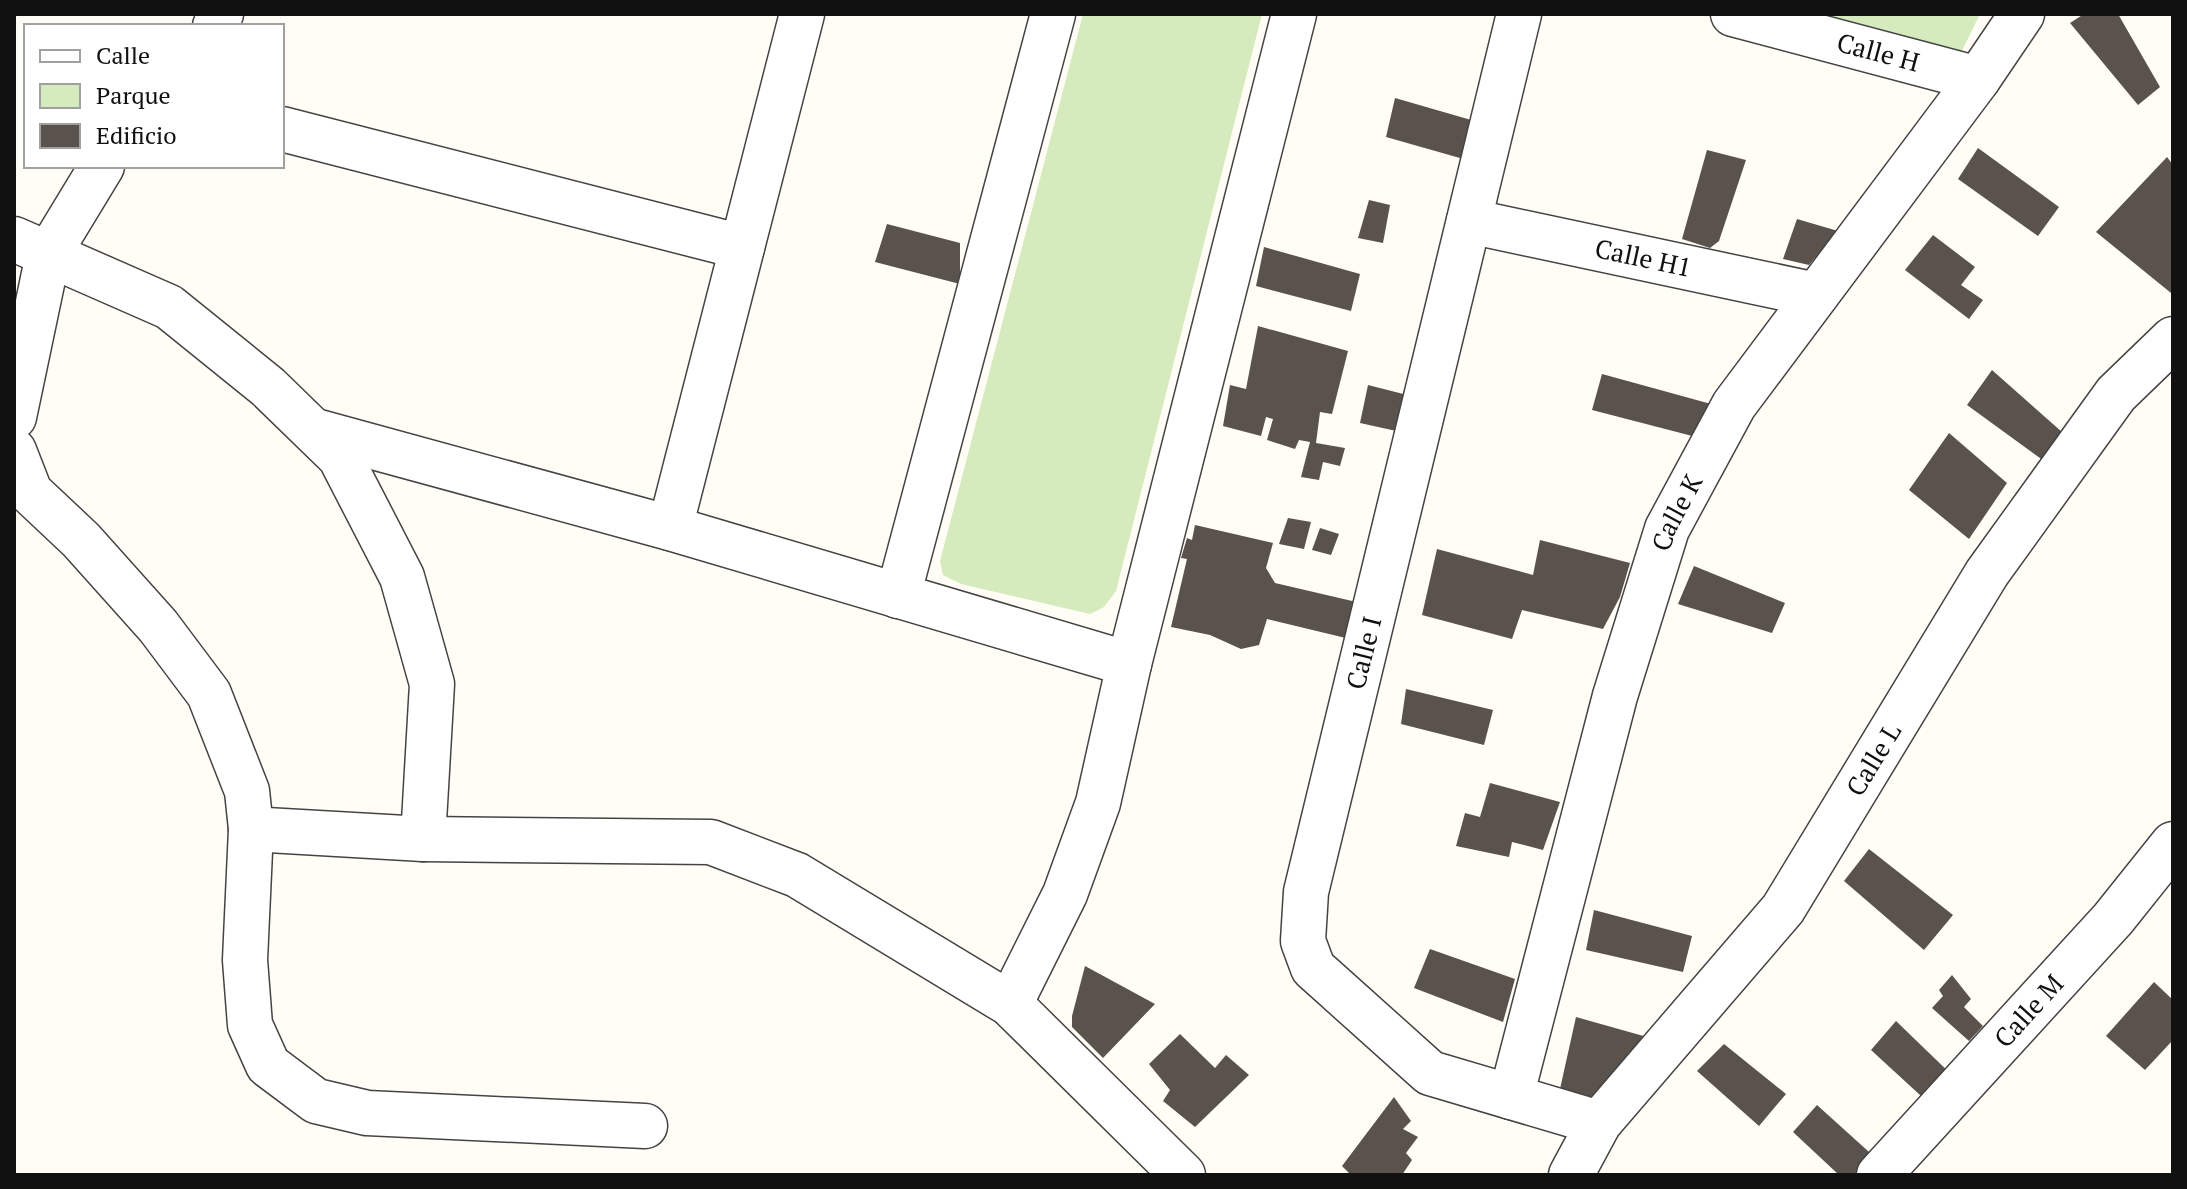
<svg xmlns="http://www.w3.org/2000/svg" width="2187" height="1189" font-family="'PT Serif',serif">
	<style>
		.green { fill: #d5ebbd }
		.building { fill: #5a524d }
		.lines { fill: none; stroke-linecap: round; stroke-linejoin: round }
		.minor-casing { stroke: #444; stroke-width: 47 }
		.minor { stroke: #fff; stroke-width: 44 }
		.labels { text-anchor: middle; stroke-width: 8; stroke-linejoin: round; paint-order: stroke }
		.street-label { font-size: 26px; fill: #111; stroke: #fff }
	</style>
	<rect width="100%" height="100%" fill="#fffdf5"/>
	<path class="green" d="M1083 14H1262L1116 591 1104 607 1090 614 961 584 943 575 940 561Z
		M1777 14H1980L1953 69Z"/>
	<path class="building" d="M2084 14H2118L2160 87 2138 105 2070 23Z
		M1395 98 1485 124 1474 162 1386 137Z
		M1978 148 2059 207 2038 236 1958 179Z
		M1707 150 1746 160 1719 241 1710 248 1682 239Z
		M2167 157 2173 165 2171 293 2096 232Z
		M1369 200 1390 205 1383 243 1358 238Z
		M1797 219 1838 231 1809 265 1783 259Z
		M887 224 960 243V284L875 262Z
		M1933 235 1975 267 1961 285 1983 300 1969 319 1905 270Z
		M1264 247 1360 274 1351 311 1256 286Z
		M1258 326 1348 351 1332 414 1320 412 1316 443 1345 448 1340 466 1323 462 1319 480 1301 477 1310 442 1299 440 1295 449 1267 440 1273 419 1266 417 1261 436 1223 426 1230 385 1246 389Z
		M1992 370 2062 432 2044 461 1967 405Z
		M1602 374 1722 407 1700 438 1592 410Z
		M1368 385 1419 398 1410 434 1360 423Z
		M1949 433 2007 483 1969 539 1909 490Z
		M1288 518 1311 522 1304 549 1279 544Z
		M1195 525 1273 543 1266 568 1275 583 1365 604 1354 640 1267 619 1259 645 1241 649 1210 635 1171 627 1187 559 1181 558 1187 538 1192 540Z
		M1320 528 1339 534 1331 555 1312 550Z
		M1540 540 1630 563 1620 597 1603 629 1522 610 1512 639 1422 615 1437 549 1533 575Z
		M1694 566 1785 603 1772 633 1678 604Z
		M1406 689 1493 710 1484 745 1401 724Z
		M1490 783 1560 802 1543 850 1512 842 1509 857 1456 846 1465 813 1480 817Z
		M1869 849 1953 915 1924 950 1844 881Z
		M1594 910 1692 936 1683 972 1586 950Z
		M1430 949 1515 979 1503 1022 1414 988Z
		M1085 966 1155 1004 1103 1058 1072 1027V1016Z
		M1952 975 1971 999 1964 1007 1983 1026 1969 1041 1932 1008 1943 996 1939 990Z
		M2154 982 2173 1000V1040L2145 1070 2106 1036Z
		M1576 1017 1647 1037 1588 1100 1558 1098Z
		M1896 1021 1956 1079 1932 1106 1871 1050Z
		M1180 1034 1215 1068 1226 1055 1249 1075 1195 1127 1163 1101 1170 1090 1149 1064Z
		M1724 1044 1786 1094 1759 1126 1697 1071Z
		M1394 1097 1411 1121 1403 1129 1418 1137 1406 1153 1412 1160 1402 1175H1351L1342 1166Z
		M1817 1105 1879 1161 1865 1175H1839L1793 1132Z"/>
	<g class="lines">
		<g class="minor-casing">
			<g id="minor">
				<path d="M1519 14 1306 892 1303 941 1313 968 1430 1073 1599 1123"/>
				<path id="s1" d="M1733 14 1978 79"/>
				<path d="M215 26 221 14"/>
				<path d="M282 129 742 247"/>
				<path id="s2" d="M1469 221 1816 295"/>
				<path d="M14 239 169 307 268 387 340 457 402 577 432 684 423 839"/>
				<path d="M14 417 48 255 102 166"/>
				<path d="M315 431 670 528 1129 664"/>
				<path d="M14 451 30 492 81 540 158 626 209 694 247 791 251 829 245 960 250 1025 268 1065 316 1101 367 1113 645 1126"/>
				<path d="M670 528 802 14"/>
				<path d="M898 596 1053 14"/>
				<path d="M251 829 423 839 711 842 797 875 1010 1004 1183 1175"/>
				<path d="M1010 1004 1065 894 1098 803 1129 664 1294 14"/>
				<path id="s3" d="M1511 1097 1615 696 1667 529 1734 405 1978 79 2022 14"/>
				<path id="s4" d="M1571 1175 1599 1123 1783 909 1987 573 2116 394 2173 339"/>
				<path id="s5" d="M1879 1175 2113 919 2173 844"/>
			</g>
		</g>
		<use href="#minor" class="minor"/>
	</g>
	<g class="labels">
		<g class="street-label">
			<text dy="9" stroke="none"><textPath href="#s1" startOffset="150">Calle H</textPath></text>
			<text dy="9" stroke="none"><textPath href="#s2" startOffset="178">Calle H1</textPath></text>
			<text dy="9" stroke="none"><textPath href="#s3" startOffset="608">Calle K</textPath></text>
			<text transform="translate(1364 653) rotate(-76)" y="9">Calle I</text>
			<text dy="9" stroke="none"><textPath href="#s4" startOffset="516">Calle L</textPath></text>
			<text dy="9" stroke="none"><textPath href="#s5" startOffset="222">Calle M</textPath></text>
		</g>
	</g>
	<rect width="2187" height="1189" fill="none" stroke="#111111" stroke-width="32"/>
	<rect x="24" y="24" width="260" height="144" fill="#ffffff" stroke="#a0a0a0" stroke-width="2"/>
	<rect x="40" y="50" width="40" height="12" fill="#ffffff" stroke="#a0a0a0" stroke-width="2"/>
	<text x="96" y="64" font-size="24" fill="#111111">Calle</text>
	<rect x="40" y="84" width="40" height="24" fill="#d5ebbd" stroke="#a0a0a0" stroke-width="2"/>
	<text x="96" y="104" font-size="24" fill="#111111">Parque</text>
	<rect x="40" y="124" width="40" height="24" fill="#5a524d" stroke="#a0a0a0" stroke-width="2"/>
	<text x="96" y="144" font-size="24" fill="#111111">Edificio</text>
</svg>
